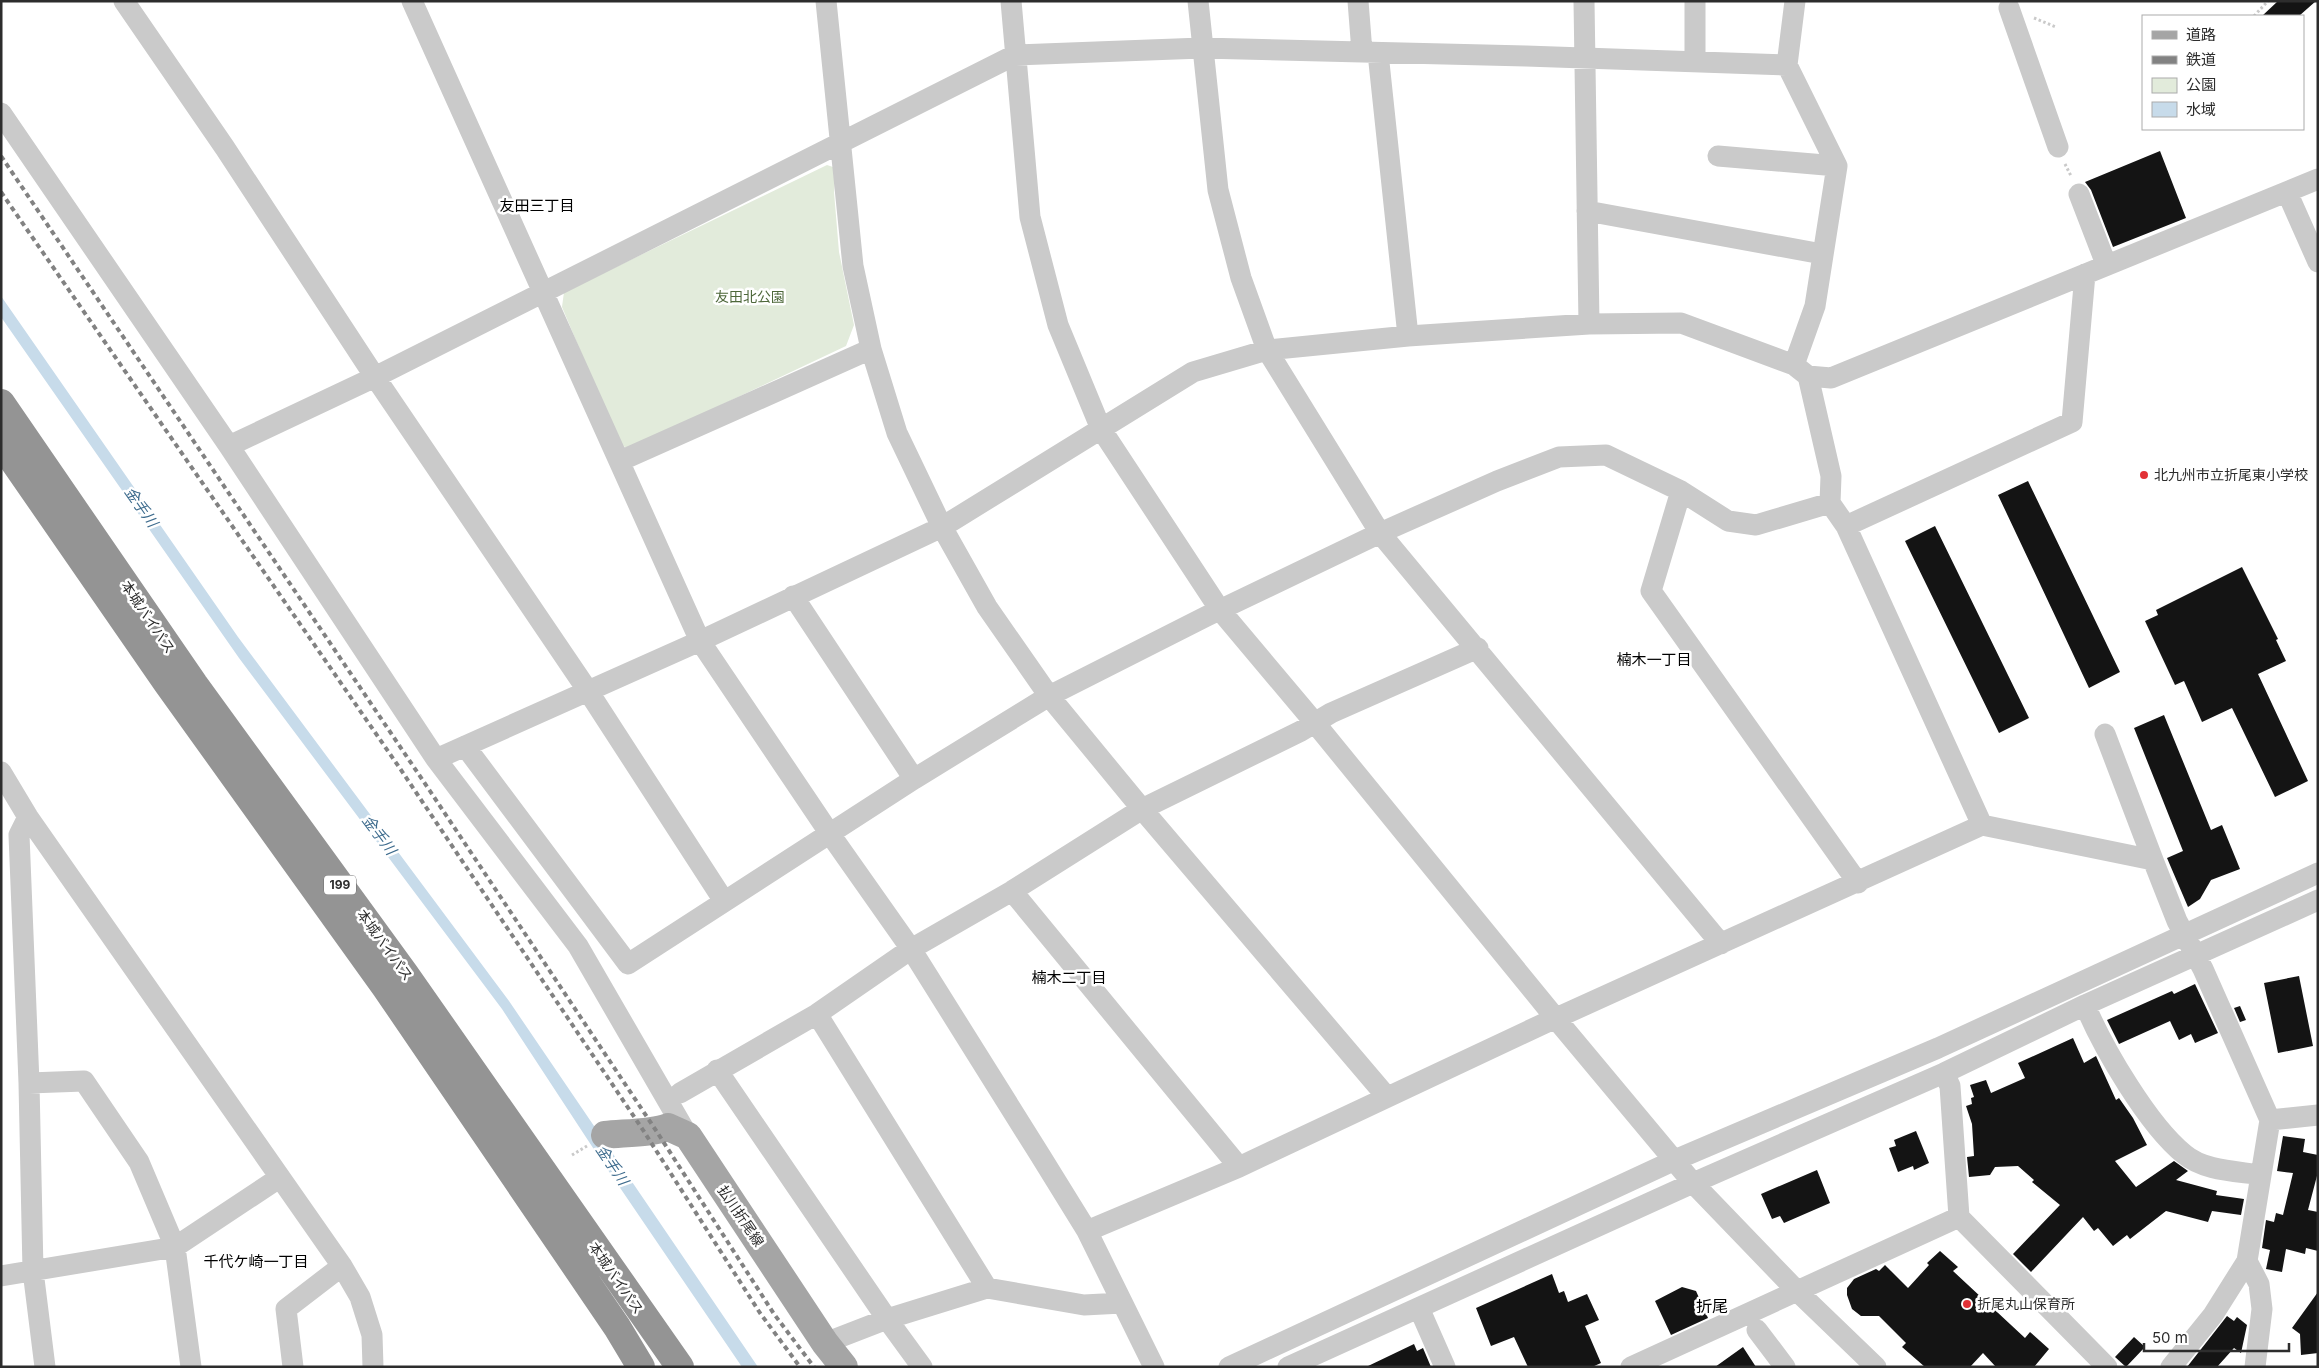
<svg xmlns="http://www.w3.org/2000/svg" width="2319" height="1368" font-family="Inter,'Noto Sans JP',sans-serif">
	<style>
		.green { fill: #e2ebdb }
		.water { fill: #c7dbea }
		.building { fill: #141414 }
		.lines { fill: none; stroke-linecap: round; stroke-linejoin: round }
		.path { stroke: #cacaca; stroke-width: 3; stroke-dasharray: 2.5 2.5; stroke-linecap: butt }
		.minor { stroke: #cacaca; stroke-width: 21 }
		.major { stroke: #a5a5a5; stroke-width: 28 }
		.highway { stroke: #949494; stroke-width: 28 }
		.rail { stroke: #828282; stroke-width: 4; stroke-dasharray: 5 4; stroke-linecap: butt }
		.poi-dot { fill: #e23136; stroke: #fff; stroke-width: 2 }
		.labels { text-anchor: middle; stroke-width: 5; stroke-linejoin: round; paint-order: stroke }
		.shield { fill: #fff; stroke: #6c6c6c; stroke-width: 1 }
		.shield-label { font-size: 12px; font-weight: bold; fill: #2d2d2d }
		.park-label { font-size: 14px; fill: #4e683b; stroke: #fff }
		.poi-label { font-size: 14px; fill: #2d2d2d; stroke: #fff; text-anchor: start }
		.street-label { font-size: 14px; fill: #2d2d2d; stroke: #fff }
		.neighbourhood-label { font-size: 15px; fill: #000; stroke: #fff }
		.water-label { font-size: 15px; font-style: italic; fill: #3d6b8d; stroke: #fff }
		.quarter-label { font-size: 16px; fill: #000; stroke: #fff }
	</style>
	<rect width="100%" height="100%" fill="#fff"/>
	<path class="green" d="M827 165 836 168 834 192 839 252 854 325 846 346 628 449 619 443 562 307 564 292Z"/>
	<path class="water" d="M1 296 238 637 509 1001 758 1367H742L595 1151 502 1009 239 658 1 317Z"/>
	<path class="building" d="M2278 1H2316L2299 16H2262Z
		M2160 151 2186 218 2113 247 2091 190 2085 182Z
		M2028 481 2120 672 2089 688 1998 495Z
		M1935 526 2029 718 1999 733 1905 541Z
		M2242 567 2278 639 2276 640 2286 661 2258 674 2308 781 2275 797 2232 708 2202 722 2184 681 2175 685 2145 621 2158 615 2156 610Z
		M2164 715 2211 830 2222 825 2240 869 2211 880 2200 899 2188 907 2167 858 2183 851 2134 728Z
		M2299 976 2313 1046 2278 1053 2264 983Z
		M2195 984 2218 1033 2195 1043 2191 1034 2179 1040 2170 1021 2119 1044 2107 1020 2172 991 2174 994Z
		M2240 1006 2246 1020 2240 1022 2234 1008Z
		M2073 1038 2084 1063 2096 1056 2116 1100 2119 1098 2133 1118 2147 1145 2115 1161 2136 1187 2174 1161 2188 1171 2176 1180 2217 1191 2216 1195 2244 1199 2241 1215 2212 1211 2208 1222 2166 1211 2130 1239 2127 1235 2113 1246 2098 1228 2094 1231 2083 1217 2031 1272 2013 1254 2060 1205 2032 1182 2034 1180 2018 1166 1995 1167 1990 1175 1969 1177 1967 1157 1974 1156 1972 1124 1966 1106 1972 1104 1971 1098 1974 1097 1970 1085 1986 1080 1991 1093 2025 1078 2018 1063Z
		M1916 1131 1929 1163 1914 1170 1913 1166 1898 1172 1889 1148 1896 1146 1894 1140Z
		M2283 1136 2305 1139 2303 1152 2318 1155V1172L2308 1210 2318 1212V1251L2306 1248 2305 1254 2286 1249 2282 1272 2266 1269 2270 1250 2262 1248 2266 1220 2274 1222 2276 1213 2283 1215 2293 1173 2277 1171Z
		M1817 1170 1830 1203 1784 1223 1780 1216 1772 1219 1761 1194Z
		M1940 1251 1958 1267 1953 1271 2025 1338 2030 1332 2049 1349 2034 1367H1996L1983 1353 1970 1367H1925L1902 1347 1906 1343 1879 1316H1861L1852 1309 1847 1295V1288L1854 1279 1876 1269 1879 1271 1885 1265 1908 1288 1929 1265 1927 1263Z
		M1552 1274 1559 1293 1564 1291 1568 1302 1587 1294 1599 1320 1585 1326 1601 1363 1592 1367H1528L1514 1337 1491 1346 1476 1308Z
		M1682 1287 1696 1291 1708 1318 1671 1335 1655 1301Z
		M2318 1292V1353L2301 1355 2300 1334 2292 1328Z
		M2227 1316 2234 1321 2237 1317 2247 1325 2241 1353 2234 1348 2217 1367H2187Z
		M2134 1337 2145 1347 2126 1367 2115 1357Z
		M1414 1344 1417 1351 1423 1348 1431 1367H1366Z
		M1743 1347 1756 1367H1715Z"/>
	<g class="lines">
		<path class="path" d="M2254 16 2268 1
			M2034 18 2056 27
			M2065 164 2071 176
			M572 1155 587 1146"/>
		<path class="minor" d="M124 1 225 148 375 377 588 691 724 901
			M412 1 700 641 830 834 911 949 1040 1155 1087 1231 1154 1367
			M826 1 853 266 871 349 897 433 942 527 987 607 1049 696 1142 809 1387 1097
			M1011 1 1030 217 1058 325 1101 429 1220 610 1315 723 1557 1020 1693 1183 1797 1291 1876 1367
			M1198 1 1218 190 1241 278 1267 350 1380 533 1721 944
			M1358 1 1362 52
			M1584 1 1589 324
			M1695 1V62
			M2009 8 2058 147
			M1378 53 1408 336
			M1 113 229 446 436 759 578 946 688 1136
			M1718 156 1837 166
			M2287 192 2318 262
			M2079 194 2106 264
			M1587 211 1822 254
			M1794 365 1815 306 1837 166 1787 65 1795 1
			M1808 376 1831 476 1830 503 1846 526 1982 825 2153 860 2177 921 2203 969 2270 1120 2247 1261 2213 1315 2171 1367
			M229 446 375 377 1015 55 1202 48 1526 56 1787 65
			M620 461 871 349
			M1681 491 1651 591 1858 883
			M1846 526 2072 422 2085 274
			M793 596 914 779
			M2105 734 2153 860
			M465 746 628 964 914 779 1049 696 1207 616 1380 533 1497 481 1559 457 1606 455 1681 491 1728 521 1756 525 1830 503
			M436 759 700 641 942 527 1193 372 1267 350 1408 336 1589 324 1681 323 1794 365 1808 376 1831 378 2318 179
			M1 772 28 817 342 1266 360 1297 372 1335 373 1367
			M28 817 19 835 29 1083
			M1012 891 1239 1167
			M2085 1005C2103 1048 2148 1125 2184 1154 2204 1171 2236 1171 2261 1175
			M817 1014 987 1288
			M717 1070 887 1319 922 1367
			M1944 1073 1950 1086 1959 1217 2107 1367
			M680 1093 817 1014 911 949 1012 891 1142 809 1301 731 1331 713 1478 648
			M2270 1120 2318 1115
			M1087 1231 1239 1167 1543 1024 1982 825
			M2247 1261 2259 1284 2262 1309 2255 1367
			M1 1276 175 1247 279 1178
			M1419 1308 1445 1367
			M1757 1330 1785 1367
			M825 1343 887 1319 987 1288 1084 1305 1122 1303
			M45 1367 33 1271 29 1083 84 1081 139 1162 175 1247 191 1367
			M293 1367 286 1309 342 1266
			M1229 1367 1675 1160 1938 1048 2318 873
			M1288 1367 1693 1183 1944 1073 2085 1005 2318 900
			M1631 1367 1959 1217"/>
		<path class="major" d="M605 1135C623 1133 654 1133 668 1127L688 1136 825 1343 844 1367"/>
		<path class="highway" d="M1 403 194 684 405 974 680 1367
			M1 443 167 683 386 988 617 1327 641 1367"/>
		<path class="rail" d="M1 156 430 791 657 1132 774 1314 814 1367
			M1 192 399 767 643 1130 760 1313 800 1367"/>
	</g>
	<g class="poi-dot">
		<circle cx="2144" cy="475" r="5"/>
		<circle cx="1967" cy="1304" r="5"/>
	</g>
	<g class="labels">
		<rect class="shield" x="324" y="875.5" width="32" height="19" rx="4"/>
		<g class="shield-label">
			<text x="340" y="889">199</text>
		</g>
		<g class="park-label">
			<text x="750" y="302">友田北公園</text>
		</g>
		<g class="poi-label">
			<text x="2154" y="480">北九州市立折尾東小学校</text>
			<text x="1977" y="1309">折尾丸山保育所</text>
		</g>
		<g class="street-label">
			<text transform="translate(148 617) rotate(56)" y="5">本城バイパス</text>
			<text transform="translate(385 945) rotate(54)" y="5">本城バイパス</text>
			<text transform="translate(741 1216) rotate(56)" y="5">払川折尾線</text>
			<text transform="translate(616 1278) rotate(55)" y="5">本城バイパス</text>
		</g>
		<g class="neighbourhood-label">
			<text x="537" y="211">友田三丁目</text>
			<text x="1654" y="665">楠木一丁目</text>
			<text x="1069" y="983">楠木二丁目</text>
			<text x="256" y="1267">千代ケ崎一丁目</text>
		</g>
		<g class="water-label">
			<text transform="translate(141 507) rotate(55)" y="5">金手川</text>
			<text transform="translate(379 835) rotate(53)" y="5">金手川</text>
			<text transform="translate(612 1165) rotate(56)" y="5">金手川</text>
		</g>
		<g class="quarter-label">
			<text x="1712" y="1312">折尾</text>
		</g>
	</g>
	<rect width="2319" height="1368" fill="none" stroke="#2d2d2d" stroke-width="5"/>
	<rect x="2142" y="15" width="162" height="115" fill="#ffffff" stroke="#ababab"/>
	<rect x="2152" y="31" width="25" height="8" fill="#a5a5a5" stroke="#ababab"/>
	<text x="2186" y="40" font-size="15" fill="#2d2d2d">道路</text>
	<rect x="2152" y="56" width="25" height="8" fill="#828282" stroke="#ababab"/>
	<text x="2186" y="65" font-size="15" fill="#2d2d2d">鉄道</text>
	<rect x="2152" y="78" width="25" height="15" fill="#e2ebdb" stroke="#ababab"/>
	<text x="2186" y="90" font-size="15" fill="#2d2d2d">公園</text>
	<rect x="2152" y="102" width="25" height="15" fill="#c7dbea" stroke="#ababab"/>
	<text x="2186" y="115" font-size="15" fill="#2d2d2d">水域</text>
	<path d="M2144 1343v8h145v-8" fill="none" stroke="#2d2d2d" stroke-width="2.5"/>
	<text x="2152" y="1343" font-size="15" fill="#2d2d2d" stroke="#ffffff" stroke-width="4" paint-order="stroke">50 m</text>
</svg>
